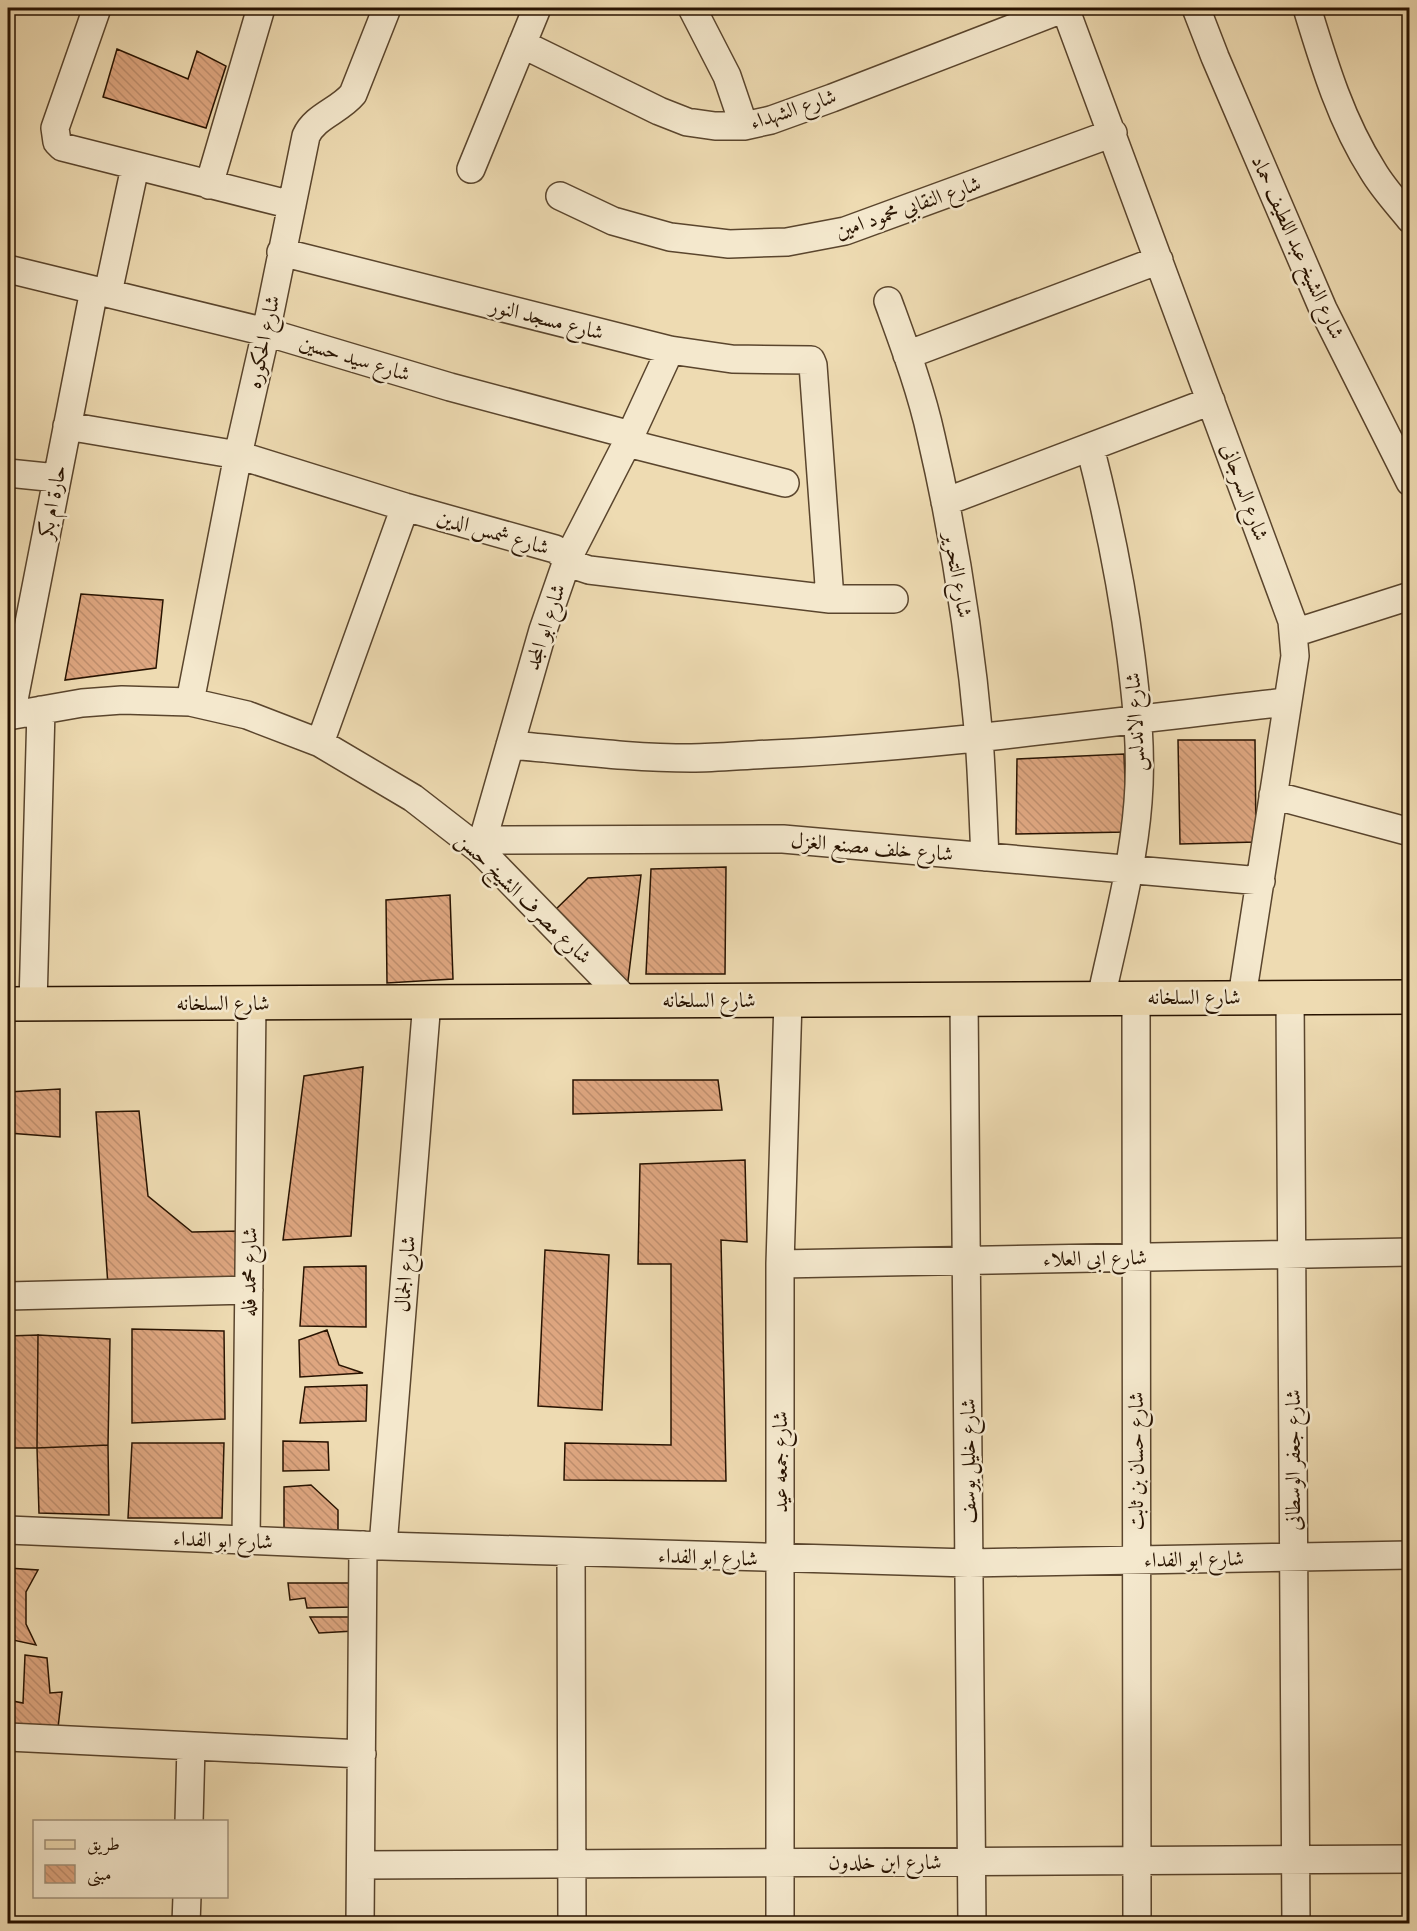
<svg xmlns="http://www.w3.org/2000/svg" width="1417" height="1931" font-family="'Gentium Book Plus',Amiri,serif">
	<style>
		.building { fill: url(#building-back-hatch); stroke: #281301; stroke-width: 1.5 }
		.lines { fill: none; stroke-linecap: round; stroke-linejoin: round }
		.minor-casing { stroke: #5a452d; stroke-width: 30 }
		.primary-casing { stroke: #281301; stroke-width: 36 }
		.minor { stroke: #f4e8cd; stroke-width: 27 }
		.primary { stroke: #eedbb2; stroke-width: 33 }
		.labels { text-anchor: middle; stroke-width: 5; stroke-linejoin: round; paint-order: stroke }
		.street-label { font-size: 21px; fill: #281301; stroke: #f4e8cd }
	</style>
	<defs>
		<pattern id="building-back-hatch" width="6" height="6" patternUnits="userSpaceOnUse" patternTransform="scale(1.5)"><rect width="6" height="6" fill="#dea680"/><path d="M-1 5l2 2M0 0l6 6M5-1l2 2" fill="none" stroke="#be8e6d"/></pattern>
	</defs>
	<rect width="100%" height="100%" fill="#eedbb2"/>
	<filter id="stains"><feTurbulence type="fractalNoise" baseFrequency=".00333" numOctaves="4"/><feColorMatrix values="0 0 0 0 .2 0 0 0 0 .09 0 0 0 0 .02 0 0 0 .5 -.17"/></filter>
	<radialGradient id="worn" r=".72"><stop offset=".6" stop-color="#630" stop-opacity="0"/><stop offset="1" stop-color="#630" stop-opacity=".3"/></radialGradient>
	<path class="building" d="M117 49 188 79 197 51 226 66 206 128 103 97Z
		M81 594 163 600 156 668 65 680Z
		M1178 740H1255L1256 842 1180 844Z
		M1124 754 1127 832 1016 834 1017 759Z
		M726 867 725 974H646L651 869Z
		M641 875 627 989 553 912 588 878Z
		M450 895 453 979 387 983 386 900Z
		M363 1067 351 1236 283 1240 304 1076Z
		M573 1080H718L722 1110 573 1114Z
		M60 1089V1137L8 1133V1092Z
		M139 1111 148 1196 192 1232 241 1231 240 1282 108 1286 96 1112Z
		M745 1160 747 1242 721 1240 726 1481 564 1480 565 1443 671 1445V1264H638L640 1164Z
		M545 1250 609 1255 602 1410 538 1406Z
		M366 1266V1327L300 1326 304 1267Z
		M132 1329 224 1331 225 1419 132 1423Z
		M327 1330 339 1365 363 1373 300 1377 299 1340Z
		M38 1335 37 1448H8V1336Z
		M38 1335 110 1339 108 1445 37 1448Z
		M367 1385 366 1421 300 1423 305 1387Z
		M283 1441 328 1442 329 1470 283 1471Z
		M132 1443H224L222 1518H128Z
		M108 1445 109 1515 39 1513 37 1448Z
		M8 1448H10L11 1515H8Z
		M311 1485 338 1510V1532L284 1533V1487Z
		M8 1568 38 1570 26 1592V1624L36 1645 8 1639Z
		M288 1583H354L353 1607 307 1608 305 1598 290 1600Z
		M310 1617H352L354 1631 319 1633Z
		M25 1655 47 1658 50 1693 62 1692 58 1728 8 1727V1657L13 1701 23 1703Z"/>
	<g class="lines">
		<g class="minor-casing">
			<path id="minor" d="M97 8 55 128 57 142 62 147 292 205
				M692 8 727 76 744 126
				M1065 8 1292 621 1295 656 1242 997
				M1196 8 1215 57 1323 309 1410 482
				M1307 8C1324 64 1341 121 1373 171 1383 188 1397 203 1410 219
				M522 44 659 111 687 122 715 126H744L771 120 832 98 1065 8
				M471 169 537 8
				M209 185 261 8
				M560 196 613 221 670 237 729 244 787 242 845 231 1113 133
				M281 252 670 350 732 359 811 360 813 365 830 599
				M8 269 266 332 450 387 631 435
				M108 293 135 167
				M888 301C904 345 921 390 931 436 954 535 970 637 979 738 982 777 983 817 985 857
				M907 355 1159 260
				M67 426 238 455 405 507 555 549 577 566 589 570 830 599H894
				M627 443 785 483
				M1090 447C1108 517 1122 586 1131 657 1137 705 1142 753 1138 802 1133 868 1115 933 1101 998
				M8 473 57 478
				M945 502 1211 401
				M1294 633 1410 596
				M190 702 238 455 266 332 306 136C315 116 339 111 353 94L387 8
				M11 715 94 290
				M8 716 82 703 122 700 190 702 247 715 320 743 413 798 480 850 627 1001
				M320 743 405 507
				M510 745C570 750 630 758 691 758 718 758 745 755 772 754 945 746 1115 721 1286 702
				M1273 795 1410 832
				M483 840 783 839 1261 881
				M480 850 543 630 568 558 627 443 670 350
				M1290 997 1296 1924
				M1136 998 1137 1924
				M964 999 972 1924
				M33 1004 41 710
				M780 1264 1410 1252
				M8 1296 249 1290
				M8 1530 383 1546 969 1563 1410 1555
				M246 1541 252 1002
				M383 1546 427 1001
				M571 1552 572 1924
				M8 1737 362 1754
				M189 1822 191 1746
				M361 1865 1410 1859
				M186 1924 187 1896
				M360 1924 363 1545
				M780 1924V1264L788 1000"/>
		</g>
		<g class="primary-casing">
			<path id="primary" d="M8 1004 1410 997"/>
		</g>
		<use href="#minor" class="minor"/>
		<use href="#primary" class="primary"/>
	</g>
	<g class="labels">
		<g class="street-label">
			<text transform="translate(793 109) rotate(-18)" y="7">شارع الشهداء</text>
			<text transform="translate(908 207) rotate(-19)" y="7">شارع النقابي محمود امين</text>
			<text transform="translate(1298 247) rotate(66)" y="7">شارع الشيخ عبد اللطيف حماد</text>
			<text transform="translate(547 319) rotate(14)" y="7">شارع مسجد النور</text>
			<text transform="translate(263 342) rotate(-78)" y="7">شارع الحكوره</text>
			<text transform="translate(355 358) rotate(17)" y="7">شارع سيد حسين</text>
			<text transform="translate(1245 492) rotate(70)" y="7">شارع السرجانى</text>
			<text transform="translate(52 502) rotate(-79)" y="7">حارة ام بكر</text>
			<text transform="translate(493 532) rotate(16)" y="7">شارع شمس الدين</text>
			<text transform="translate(958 575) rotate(80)" y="7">شارع التحرير</text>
			<text transform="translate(545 627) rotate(-72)" y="7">شارع ابو المجد</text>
			<text transform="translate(1135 722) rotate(-93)" y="7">شارع الاندلس</text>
			<text transform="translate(872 847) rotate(5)" y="7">شارع خلف مصنع الغزل</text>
			<text transform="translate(524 898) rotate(44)" y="7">شارع مصرف الشيخ حسن</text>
			<text x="1194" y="1004">شارع السلخانه</text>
			<text x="709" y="1007">شارع السلخانه</text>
			<text x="223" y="1010">شارع السلخانه</text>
			<text transform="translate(1095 1258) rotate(-1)" y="7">شارع ابى العلاء</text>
			<text transform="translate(249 1272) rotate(-89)" y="7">شارع محمد فله</text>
			<text transform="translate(405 1274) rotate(-85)" y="7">شارع الجمال</text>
			<text transform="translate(1293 1460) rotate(-90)" y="7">شارع جعفر الوسطانى</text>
			<text transform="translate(968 1461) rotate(-90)" y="7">شارع خليل يوسف</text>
			<text transform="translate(1136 1461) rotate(-90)" y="7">شارع حسان بن ثابت</text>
			<text transform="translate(780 1462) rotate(-90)" y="7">شارع جمعه عيد</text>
			<text transform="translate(223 1540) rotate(2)" y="7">شارع ابو الفداء</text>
			<text transform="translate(708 1557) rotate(2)" y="7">شارع ابو الفداء</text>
			<text transform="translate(1194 1559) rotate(-1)" y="7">شارع ابو الفداء</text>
			<text x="885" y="1869">شارع ابن خلدون</text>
		</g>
	</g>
	<rect width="1417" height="1931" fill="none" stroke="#eedbb2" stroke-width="30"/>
	<rect x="9" y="9" width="1399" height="1913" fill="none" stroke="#281301" stroke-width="3"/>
	<rect x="15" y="15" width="1387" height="1901" fill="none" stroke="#281301" stroke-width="1.5"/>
	<rect x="33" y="1820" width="195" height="78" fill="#f4e8cd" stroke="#a2937b" stroke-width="1.5"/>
	<rect x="45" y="1840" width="30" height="9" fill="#eedbb2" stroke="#a2937b" stroke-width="1.5"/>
	<text x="87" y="1850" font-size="18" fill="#281301">طريق</text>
	<rect x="45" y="1865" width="30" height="18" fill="url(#building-back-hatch)" stroke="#a2937b" stroke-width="1.5"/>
	<text x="87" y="1880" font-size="18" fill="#281301">مبنى</text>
	<rect width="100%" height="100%" filter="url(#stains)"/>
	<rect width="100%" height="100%" fill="url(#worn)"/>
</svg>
